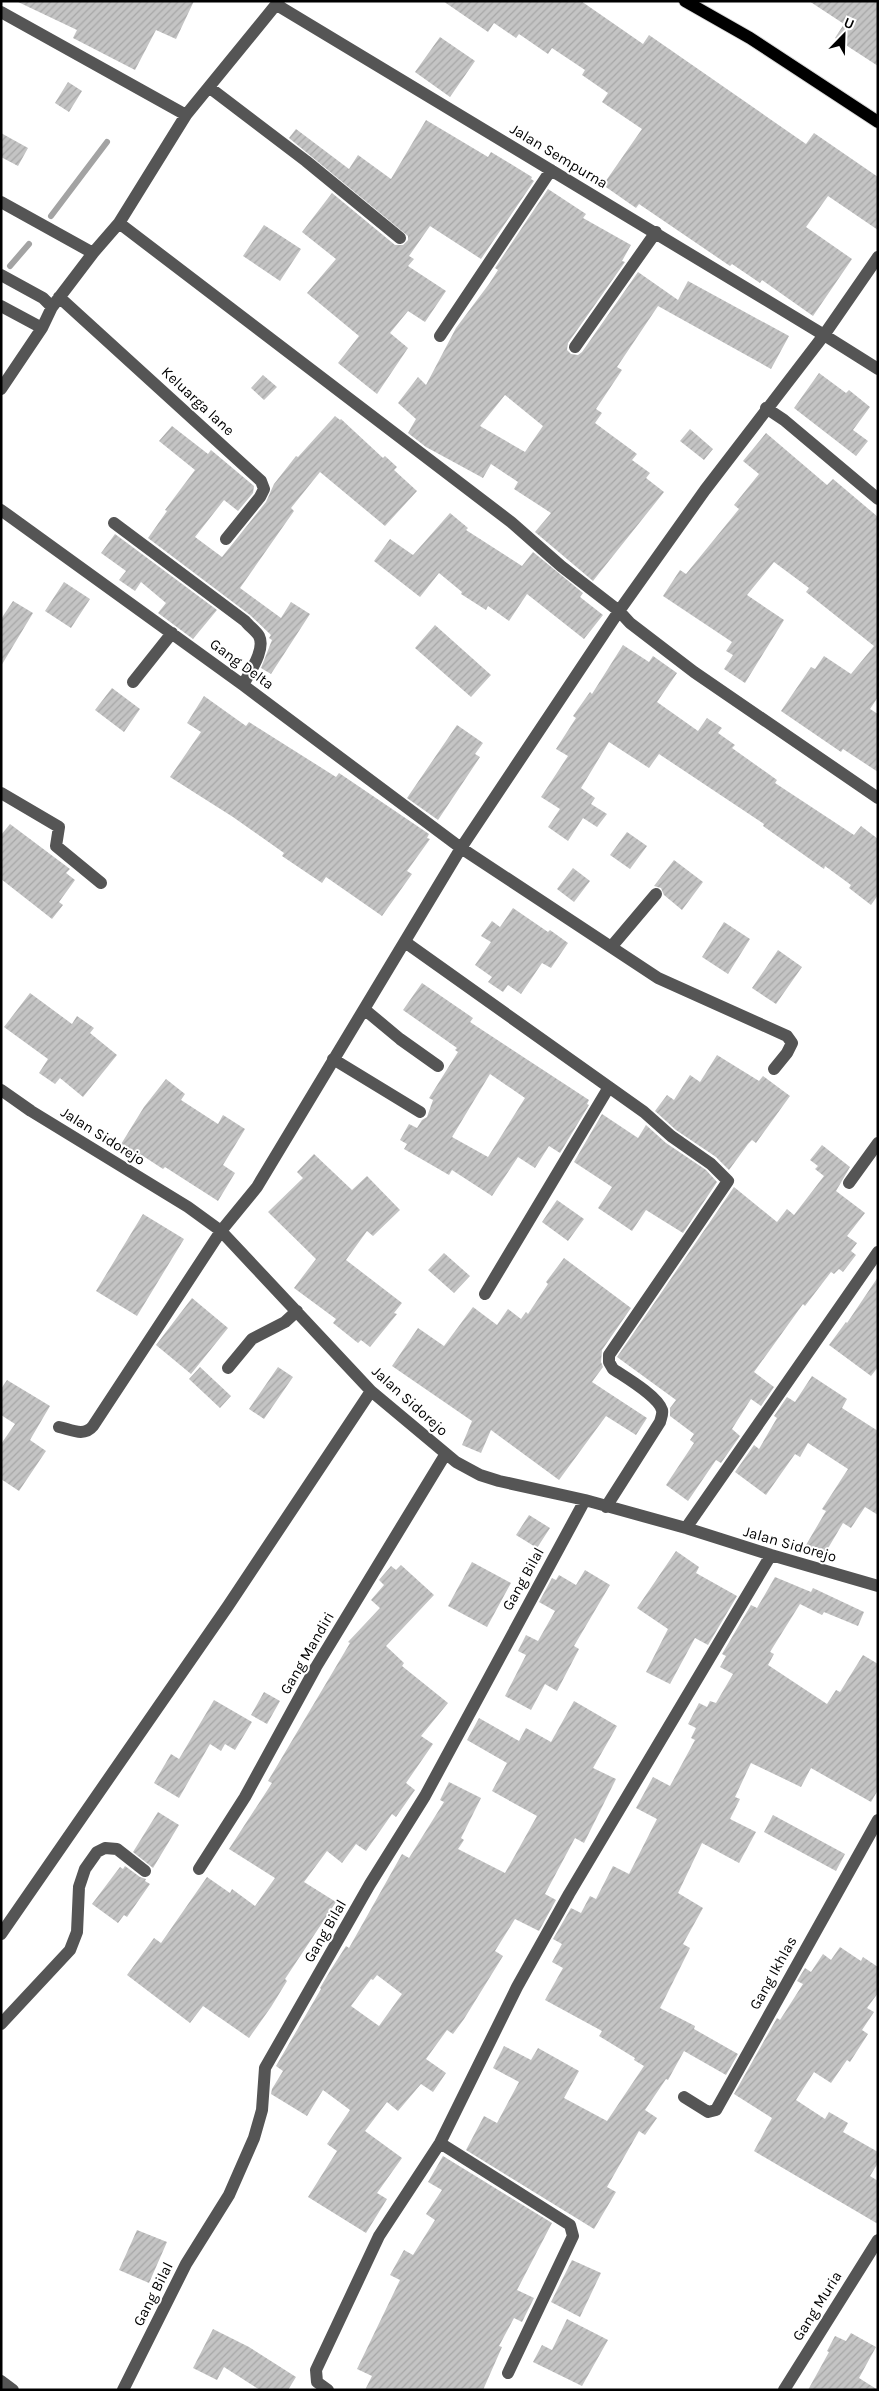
<svg xmlns="http://www.w3.org/2000/svg" width="879" height="2391" font-family="Karla,sans-serif">
	<style>
		.lines { fill: none; stroke-linecap: round; stroke-linejoin: round }
		.stream { stroke: #a3a3a3; stroke-width: 6 }
		.building { fill: url(#building-hatch); fill-rule: evenodd }
		.major-casing { stroke: #dbdbdb; stroke-width: 14 }
		.minor { stroke: #555; stroke-width: 12 }
		.major { stroke: #000; stroke-width: 12 }
		.labels { text-anchor: middle; stroke-width: 4; stroke-linejoin: round; paint-order: stroke }
		.street-label { font-size: 15px; fill: #000; stroke: #fff }
	</style>
	<defs>
		<pattern id="building-hatch" width="6" height="6" patternUnits="userSpaceOnUse" patternTransform="scale(1.25)"><rect width="6" height="6" fill="#c4c4c4"/><path d="M-1 1l2-2M0 6l6-6M5 7l2-2" fill="none" stroke="#a7a7a7"/></pattern>
	</defs>
	<rect width="100%" height="100%" fill="#fff"/>
	<g class="lines">
		<path class="stream" d="M51 216 107 142
			M10 266 29 244"/>
	</g>
	<path class="building" d="M16 1H194L176 39 156 30 135 70 73 38 77 30Z
		M443 1H581L643 44 649 35 806 144 814 133 878 177V230L828 196 806 227 852 259 813 316 762 280 760 283 732 264 730 266 639 204 636 208 603 185 642 129 602 102 608 93 582 75 585 70 552 48 548 54 519 34 516 38 494 23 488 32Z
		M809 1H878V66L835 38 844 24Z
		M440 37 475 61 450 97 415 72Z
		M68 82 82 91 69 112 55 103Z
		M426 120 488 157 491 152 532 177 531 179 534 181 481 259 430 226 409 256 414 259 408 266 446 291 425 322 408 311 390 333 408 348 377 394 338 363 359 336 307 293 336 259 302 232 332 193 395 245H403L408 240V236L289 138 296 129 349 169 358 155 391 179Z
		M1 133 28 148 18 166 1 157Z
		M548 189 586 214 583 218 631 245 622 261 625 262 568 343 567 350 571 354 578 355 582 352 638 272 678 300 688 281 789 336 771 369 658 306 617 367 622 370 596 409 602 413 595 423 637 454 632 460 650 473 646 478 664 492 593 581 535 532 551 513 514 489 518 482 491 464 483 478 426 447 408 433 416 419 398 403 418 377 426 385 456 328 489 284 498 270 495 268ZM505 395 543 426 525 452 480 426Z
		M264 225 301 249 280 281 243 256Z
		M819 373 846 393 849 390 870 407 853 430 868 441 856 456 794 408Z
		M263 375 277 387 264 400 251 388Z
		M335 416 340 420 341 419 383 458 385 456 397 467 394 470 417 491 385 526 320 472 291 508 294 511 240 588 281 618 291 602 310 614 271 674 261 668 272 640 269 638 271 635 250 615 148 538 167 511 165 510 195 470 159 441 172 426 208 454 211 450 254 486 253 493 238 511 224 500 195 537 222 557 266 502 274 484 296 456 298 457Z
		M690 429 713 449 704 460 680 441Z
		M766 433 827 485 833 479 878 517V697L870 709 878 714V772L843 749 841 752 781 711 811 667 815 669 824 656 851 674 874 646 806 592 809 588 774 562 747 595 784 620 745 683 724 669 733 655 726 651 732 642 663 596 680 570 686 574 739 509 734 505 759 474 743 461Z
		M450 513 468 528 466 530 522 566 533 552 583 593 580 597 603 615 584 639 527 594 509 621 488 606 486 610 461 594 462 592 439 573 420 597 374 561 390 539 413 555Z
		M115 534 217 610 193 639 158 613 166 603 141 582 135 591 119 580 126 571 101 553Z
		M64 582 90 599 71 628 45 611Z
		M13 601 33 613 1 666V619Z
		M435 625 491 675 471 697 415 648Z
		M623 645 649 662 653 656 677 673 657 702 698 731 707 718 722 728 718 733 735 745 732 748 777 780 775 783 854 835 861 826 878 839V895L871 905 849 888 851 885 825 866 824 869 763 826 764 824 659 754 649 768 609 742 581 788 595 798 591 804 607 814 597 827 583 818 568 841 548 827 560 809 541 797 568 756 556 749 576 718 573 716 590 692 592 694Z
		M112 688 140 709 124 732 95 710Z
		M204 696 246 726 249 722 336 777 339 773 429 834 427 838 430 839 407 871 412 874 382 916 326 877 322 883 282 856 284 853 233 817 170 777 201 732 187 723Z
		M457 725 483 743 475 754 480 757 438 820 407 798Z
		M10 824 70 869 66 873 75 880 59 902 63 905 52 919 1 879V835Z
		M627 832 647 846 630 869 610 855Z
		M674 860 703 882 682 910 664 895 661 888 654 886Z
		M573 868 590 881 574 902 557 889Z
		M513 908 548 932 550 930 568 943 551 968 542 963 521 994 508 985 503 992 488 982 492 977 475 965 491 942 481 936 492 921 500 927Z
		M724 922 750 939 728 974 702 957Z
		M778 950 802 967 776 1004 752 988Z
		M422 983 473 1018 470 1022 589 1100 587 1104 589 1105 560 1153 549 1146 535 1168 518 1157 492 1196 452 1170 449 1175 404 1149 407 1144 400 1140 409 1124 417 1128 422 1120 427 1117 433 1100 429 1098 458 1052 455 1050 457 1048 403 1010ZM490 1074 525 1098 488 1157 452 1137Z
		M30 993 72 1024 77 1016 94 1028 90 1033 117 1055 83 1097 60 1078 55 1084 39 1073 48 1059 4 1027Z
		M717 1055 759 1081 763 1076 790 1096 756 1143 752 1140 748 1144 729 1170 716 1157 676 1130 655 1111 667 1095 674 1100 690 1075 700 1082Z
		M166 1079 185 1094 181 1100 218 1124 223 1115 245 1129 223 1165 235 1173 218 1201 165 1167 163 1169 140 1154 136 1161 118 1149 144 1107Z
		M602 1114 638 1138 646 1125 666 1143 706 1170 717 1182 683 1233 646 1210 632 1231 598 1208 612 1187 574 1162Z
		M822 1145 850 1167 836 1191 865 1213 847 1236 857 1243 851 1251 856 1255 843 1272 839 1269 834 1274 831 1272 805 1306 803 1304 754 1372 774 1387 761 1406 751 1399 732 1429 740 1436 721 1463 716 1460 688 1501 666 1485 694 1443 690 1440 694 1434 670 1416V1408L676 1400 617 1357 734 1187 777 1222 787 1209 794 1215 824 1176 815 1169 818 1166 810 1160Z
		M314 1154 352 1190 367 1176 400 1210 373 1236 367 1231 346 1260 402 1303 394 1313 397 1314 370 1347 361 1340 358 1343 333 1323 336 1319 294 1288 316 1259 268 1212 303 1178 297 1172Z
		M557 1200 584 1219 568 1241 542 1222Z
		M143 1214 184 1239 137 1316 96 1291Z
		M444 1253 470 1276 454 1293 428 1270Z
		M564 1258 631 1308 602 1350 601 1362 603 1367 592 1382 647 1418 636 1435 606 1416 559 1480 491 1430 481 1453 462 1445 472 1421 392 1366 418 1328 444 1346 473 1307 497 1325 508 1309 521 1319 526 1312 528 1314 548 1284 546 1282Z
		M878 1277V1367L871 1376 829 1345 846 1322 847 1323Z
		M192 1298 228 1328 191 1374 156 1345Z
		M200 1367 231 1396 220 1408 189 1379Z
		M278 1367 293 1377 264 1419 249 1409Z
		M812 1376 847 1399 842 1408 878 1431V1515L865 1507 851 1528 843 1523 824 1555 806 1545 826 1511 822 1509 848 1469 808 1443 800 1457 795 1454 766 1495 735 1472 754 1445 759 1449 777 1418 774 1416 787 1397 795 1402Z
		M7 1380 50 1406 30 1440 46 1451 19 1491 1 1479V1444L15 1424 1 1415V1389Z
		M529 1515 550 1528 537 1548 516 1535Z
		M676 1551 699 1567 696 1573 737 1596 708 1645 695 1638 670 1684 646 1672 668 1629 637 1608Z
		M472 1562 511 1583 487 1627 448 1606Z
		M401 1565 434 1595 386 1646 404 1663 402 1666 448 1703 421 1736 433 1744 406 1783 415 1790 396 1817 392 1814 366 1851 356 1844 342 1863 327 1851 304 1882 336 1902 285 1979 287 1981 271 2007 249 2038 203 2006 190 2023 127 1975 154 1938 161 1943 207 1877 230 1893 232 1889 255 1906 275 1878 229 1849 272 1783 268 1781 350 1643 348 1642 380 1608 371 1600 384 1585 379 1580 391 1566 396 1570Z
		M585 1570 610 1585 574 1646 579 1649 557 1691 545 1684 531 1710 505 1696 526 1655 518 1651 526 1635 538 1641 555 1611 539 1602 552 1578 556 1580 559 1575 576 1585Z
		M775 1577 811 1592 813 1588 864 1612 858 1626 824 1612 822 1615 800 1604 770 1652 774 1654 768 1665 827 1704 836 1690 840 1692 863 1655 878 1664V1790L871 1802 811 1768 801 1787 751 1763 735 1797 740 1799 730 1819 756 1832 739 1863 702 1843 678 1893 703 1908 683 1944 690 1948 660 2008 695 2026 694 2029 738 2054 726 2075 684 2051 668 2080 666 2079 645 2110 657 2118 645 2135 639 2131 607 2187 616 2192 594 2229 466 2150 484 2116 497 2123 519 2082 493 2068 504 2046 531 2060 538 2048 579 2071 564 2098 607 2121 644 2066 634 2060 635 2058 599 2036 602 2031 545 2000 563 1968 552 1962 562 1944 553 1939 571 1908 581 1913 590 1896 596 1899 613 1866 629 1874 657 1819 636 1808 653 1777 670 1786 695 1740 691 1738 696 1728 688 1724 699 1703 707 1707 710 1701 716 1703 733 1674 720 1667 726 1656 722 1654 751 1605 757 1608Z
		M264 1692 280 1701 267 1724 251 1715Z
		M214 1700 252 1722 235 1750 225 1744 221 1751 210 1744 179 1798 154 1783 171 1754 179 1759Z
		M574 1701 617 1726 593 1768 616 1779 584 1843 575 1838 545 1894 556 1900 539 1931 515 1919 495 1951 503 1956 464 2019 453 2034 447 2030 426 2059 446 2073 433 2092 421 2084 398 2111 387 2102 365 2131 402 2158 377 2193 387 2199 366 2233 308 2197 337 2151 327 2144 350 2110 323 2090 307 2116 271 2094 272 2089 283 2071 276 2066 321 1989 320 1988 330 1971 346 1946 349 1948 402 1854 409 1858 444 1802 440 1800 449 1782 481 1798 461 1838 464 1840 458 1849 505 1873 537 1816 492 1791 507 1763 467 1740 479 1718 519 1741 526 1728 551 1742ZM377 1975 402 1994 379 2026 351 2006 371 1979 373 1980Z
		M158 1812 179 1825 153 1868 133 1852Z
		M773 1815 845 1854 836 1871 764 1832Z
		M125 1866 140 1877 146 1879 145 1881 150 1884 127 1917 124 1915 118 1923 92 1904 120 1867 123 1869Z
		M840 1947 861 1961 863 1957 878 1967V1993L867 2008 874 2012 862 2030 868 2034 850 2062 847 2060 831 2083 814 2072 796 2100 825 2119 829 2112 848 2123 843 2132 878 2152V2163L870 2176 878 2181V2224L754 2151 772 2118 734 2094 777 2018 780 2020 803 1984 797 1981 805 1968 811 1972 823 1954 831 1960Z
		M443 2156 552 2223 517 2290 534 2298 522 2322 514 2318 499 2346 502 2347 483 2390H365L372 2376 357 2369 400 2280 390 2275 404 2250 413 2255 435 2220 426 2214 442 2190 428 2182Z
		M137 2230 167 2242 149 2283 119 2270Z
		M572 2260 601 2273 580 2317 551 2302Z
		M567 2319 608 2340 582 2386 533 2362 542 2345 552 2350Z
		M213 2329 249 2347 296 2377 288 2390H260L224 2367 217 2380 193 2368Z
		M851 2333 876 2347 859 2378 878 2390H808L829 2352 827 2351 835 2336 846 2341Z"/>
	<g class="lines">
		<g class="major-casing">
			<path id="major" d="M685 1 750 38 878 122"/>
		</g>
		<path class="minor" d="M1 12 186 115
			M210 88 306 161 400 238
			M1 202 93 253
			M119 223 511 522 561 566 619 611 630 623 694 672 878 798
			M878 257 824 335 878 369
			M1 275 43 298 52 307
			M59 297 261 481 264 489 260 497 226 539
			M1 306 42 328
			M440 336 551 170
			M575 347 656 232
			M1 389 42 328 52 307 93 253 119 223 186 115 279 1
			M766 408 784 420 878 499
			M1 510 243 685 461 848 658 978 787 1036 792 1043 787 1053 774 1069
			M114 523 245 621C249 626 256 631 259 636 266 650 249 673 243 685
			M133 682 172 633
			M1 793 59 827 56 846 101 883
			M405 942 644 1112 671 1136 711 1164 728 1181 609 1355V1362L613 1369C625 1377 658 1396 662 1410 663 1414 661 1418 660 1422L606 1507
			M612 946 656 894
			M364 1009 400 1039 438 1066
			M333 1059 420 1112
			M1 1090 31 1111 188 1207 221 1231 371 1391 456 1462 480 1475 499 1481 585 1500 686 1528 771 1555 878 1586
			M849 1183 878 1143
			M485 1294 609 1087
			M228 1368 252 1339 285 1322 297 1311
			M59 1427C72 1430 84 1437 93 1426L221 1231 257 1187 461 848 619 611 705 490 824 335 277 5
			M686 1528 878 1252
			M199 1869 245 1797 316 1667 445 1455
			M1 1934 228 1606 371 1391
			M1 2024 70 1950 77 1932 79 1887 85 1869 97 1852 105 1848 117 1849 145 1871
			M684 2097 708 2112 716 2110 878 1820
			M440 2143 570 2225 573 2236 508 2373
			M1 2381 13 2390
			M123 2390 186 2264 229 2195 254 2138 262 2110 265 2068 370 1884 425 1796 585 1500
			M328 2390 317 2382 316 2370 379 2236 440 2143 517 1987 569 1894 771 1555
			M784 2390 878 2240"/>
		<use href="#major" class="major"/>
	</g>
	<g class="labels">
		<g class="street-label">
			<text transform="translate(559 156) rotate(31)" y="5">Jalan Sempurna</text>
			<text transform="translate(198 401) rotate(43)" y="5">Keluarga lane</text>
			<text transform="translate(242 664) rotate(36)" y="5">Gang Delta</text>
			<text transform="translate(103 1136) rotate(32)" y="5">Jalan Sidorejo</text>
			<text transform="translate(410 1401) rotate(42)" y="5">Jalan Sidorejo</text>
			<text transform="translate(790 1544) rotate(16)" y="5">Jalan Sidorejo</text>
			<text transform="translate(523 1579) rotate(-61)" y="5">Gang Bilal</text>
			<text transform="translate(307 1653) rotate(-60)" y="5">Gang Mandiri</text>
			<text transform="translate(325 1931) rotate(-60)" y="5">Gang Bilal</text>
			<text transform="translate(773 1973) rotate(-61)" y="5">Gang Ikhlas</text>
			<text transform="translate(153 2294) rotate(-63)" y="5">Gang Bilal</text>
			<text transform="translate(817 2306) rotate(-58)" y="5">Gang Muria</text>
		</g>
	</g>
	<rect width="879" height="2391" fill="none" stroke="#000000" stroke-width="5"/>
	<g transform="translate(844 35) rotate(23)" stroke="#ffffff" stroke-width="4" paint-order="stroke">
	<path d="M0-4L9 19L0 12L-9 19Z" fill="#000000"/>
	<text y="-8" font-size="14" font-weight="bold" text-anchor="middle" fill="#000000">U</text>
	</g>
</svg>
